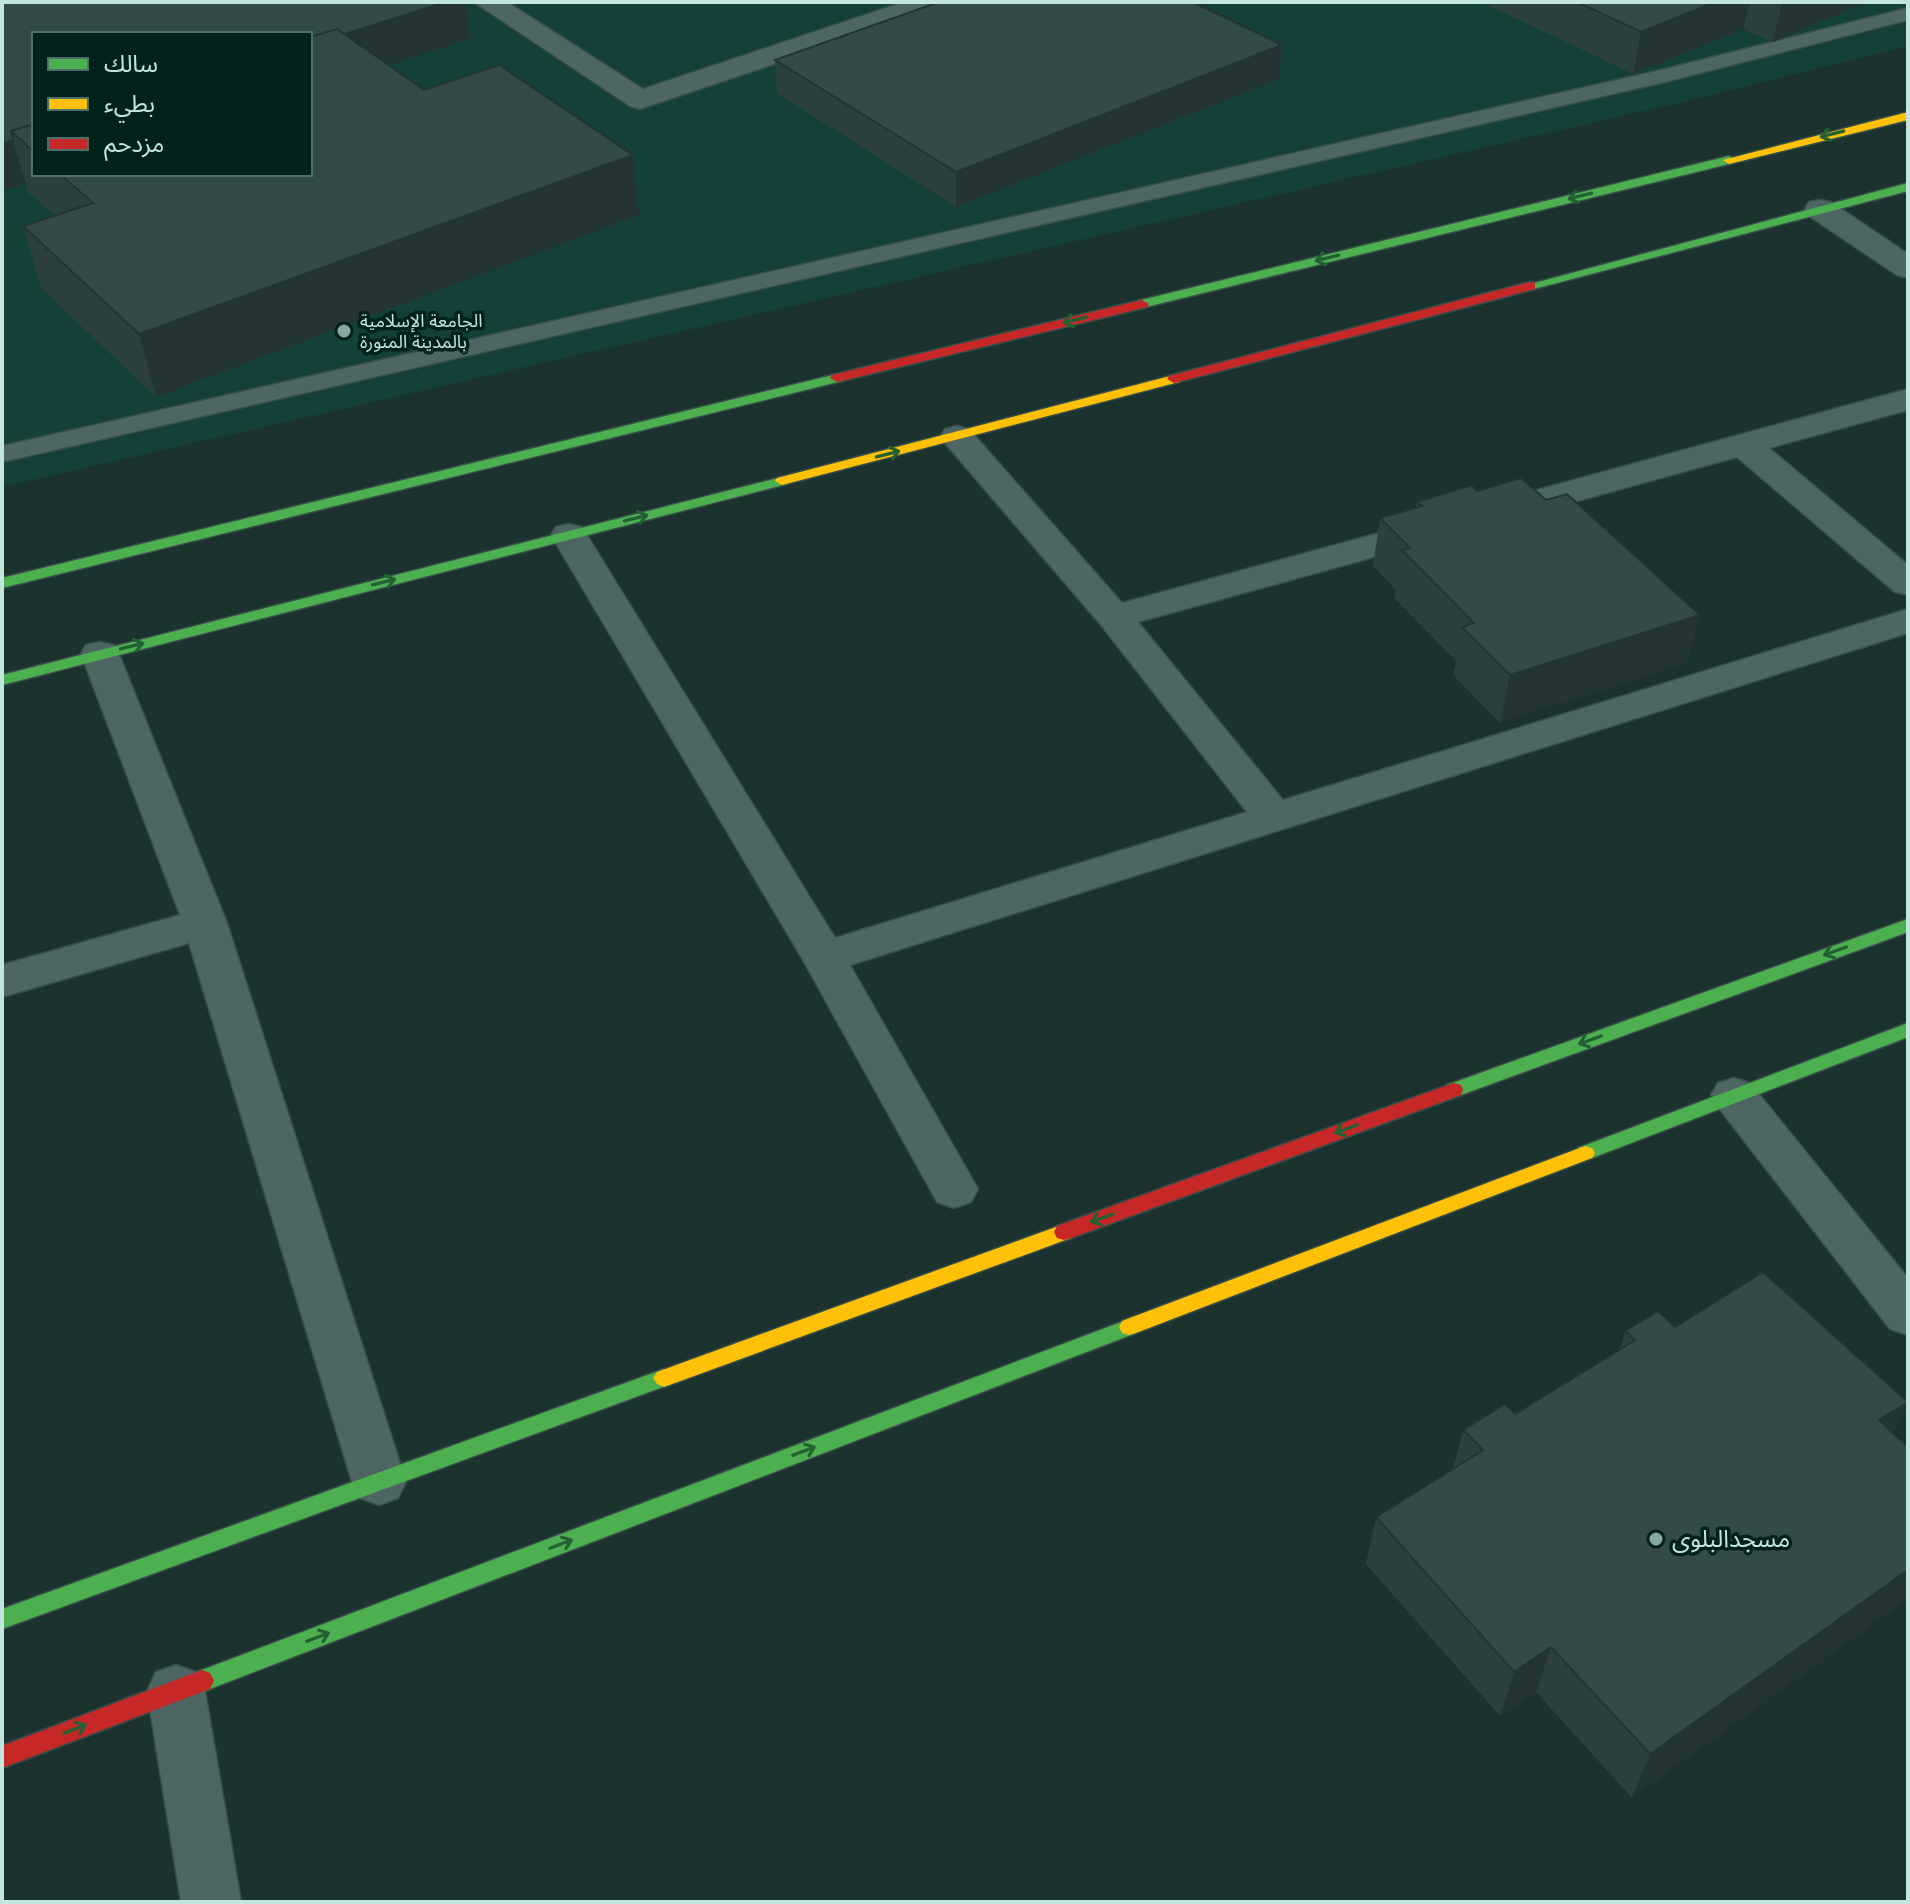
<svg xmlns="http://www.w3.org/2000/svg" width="1910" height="1904" font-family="'Noto Serif','Noto Sans Arabic',serif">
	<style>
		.built { fill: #134139; fill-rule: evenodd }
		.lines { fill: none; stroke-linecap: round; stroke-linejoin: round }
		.lane-casing { stroke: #374d48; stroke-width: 3 }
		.street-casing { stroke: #374d48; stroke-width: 3 }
		.fast-casing { stroke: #374d48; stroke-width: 3 }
		.slow-casing { stroke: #374d48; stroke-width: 3 }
		.jam-casing { stroke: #374d48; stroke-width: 3 }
		.lane { fill: #4e6662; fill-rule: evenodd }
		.street { fill: #4e6662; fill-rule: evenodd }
		.fast { fill: #4caf50; fill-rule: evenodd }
		.slow { fill: #ffc107; fill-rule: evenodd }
		.jam { fill: #c62828; fill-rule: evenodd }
		.wall { fill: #2c403d; fill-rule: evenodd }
		.shaded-wall { fill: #243432 }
		.building { fill: #334a47; stroke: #243432; stroke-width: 2 }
		.oneway { stroke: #236133 }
		.poi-dot { fill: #88a7a0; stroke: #01211c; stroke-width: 3 }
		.labels { text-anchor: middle; stroke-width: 7; stroke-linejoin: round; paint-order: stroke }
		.far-poi-label { font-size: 18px; fill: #c2e6de; stroke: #01211c; text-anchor: start }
		.near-poi-label { font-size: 24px; fill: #c2e6de; stroke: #01211c; text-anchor: start }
	</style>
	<rect width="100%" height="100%" fill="#1b322e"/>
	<path class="built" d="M2 2H1908V46L1670 105 2 487ZM34 34H310V174H34Z"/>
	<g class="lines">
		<g class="lane-casing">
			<path id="lane" d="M1908 8V20L1661 83 2 462V446L1661 70Z"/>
		</g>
		<g class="street-casing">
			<path id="street" d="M474 2H507L643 89 904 2H945L941 8 640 109 630 106Z
				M1820 200 1831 202 1908 254V278L1897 275 1809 216 1805 209 1809 202Z
				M1908 389V410L1769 448 1908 565V595L1895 592 1737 457 1138 622 1283 800 1908 609V633L850 965 978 1189 971 1202 954 1208 937 1202 803 960 551 535 556 527 569 524 582 527 835 938 1247 812 1101 625 945 443 940 436 945 429 957 426 969 429 1122 603Z
				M100 642 114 645 119 654 227 923 406 1482 398 1498 379 1505 360 1498 352 1482 189 943 2 997V965L180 915 81 654 86 645Z
				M1734 1078 1750 1083 1908 1278V1335L1890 1329 1718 1107 1711 1095 1718 1083Z
				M176 1665 196 1672 205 1691 241 1902H181L147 1691 156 1672Z"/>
		</g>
		<g class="fast-casing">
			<path id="fast" d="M1729 156 1735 160 1733 163 1142 308 1135 304 1137 301Z
				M1908 183V191L1530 290 1523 286Z
				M837 374 842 375V381L2 588V578Z
				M782 477 789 481 787 484 2 685V675Z
				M1908 919V932L1461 1095H1447L1445 1090 1447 1085Z
				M1908 1023V1037L1592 1158H1578L1575 1153 1578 1148Z
				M1129 1319 1136 1321 1139 1327 1136 1333 202 1692 194 1689 190 1681 194 1673Z
				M664 1369 671 1372 675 1378 671 1384 2 1629V1609Z"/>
		</g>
		<g class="slow-casing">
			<path id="slow" d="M1908 112V120L1729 164 1723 160Z
				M1174 375 1181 379 1179 382 782 485 775 481 777 478Z
				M1585 1146 1592 1148 1595 1153 1592 1158 1136 1333 1129 1335 1122 1333 1119 1327 1122 1321Z
				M1064 1224 1071 1226 1074 1232 1071 1238 664 1387 657 1384 653 1378 657 1372Z"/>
		</g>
		<g class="jam-casing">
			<path id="jam" d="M1530 282 1535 283V289L1174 383 1167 379 1169 376Z
				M1142 300 1149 304 1147 307 837 382 830 378 832 375Z
				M1454 1083 1461 1085 1463 1090 1461 1095 1071 1238 1064 1240 1057 1238 1054 1232 1057 1226Z
				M202 1670 210 1673 214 1681 210 1689 2 1768V1746Z"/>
		</g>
		<use href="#lane" class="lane"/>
		<use href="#street" class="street"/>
		<use href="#fast" class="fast"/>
		<use href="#slow" class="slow"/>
		<use href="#jam" class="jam"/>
	</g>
	<path class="wall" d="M2 2H466L471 38 389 65 424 90 633 155 639 215 156 397 41 288 23 226 55 216 28 192 26 184 2 191ZM34 34 310 174H34Z
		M1481 2H1867L1773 42 1743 29 1633 74Z
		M775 60 1279 79 956 207 777 93Z
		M1477 491 1546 500 1700 615 1687 663 1500 723 1453 675 1456 661 1394 598 1396 590 1373 566 1380 518 1415 508 1416 502Z
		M1675 1327 1893 1433 1908 1447V1599L1632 1798 1536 1692 1500 1716 1366 1564 1376 1517 1453 1469 1463 1430 1515 1414 1620 1349 1625 1331Z"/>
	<path class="shaded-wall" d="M446 2H466L471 38 310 91V45Z
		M1715 2H1750L1743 29 1633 74 1641 32Z
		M1782 2H1867L1773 42Z
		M1282 45 1279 79 956 207V172Z
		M13 140 26 184 2 191V143Z
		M633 155 639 215 156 397 139 334Z
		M1700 615 1687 663 1500 723 1510 675Z
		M1908 1402 1885 1449 1879 1420Z
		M1908 1570V1599L1632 1798 1650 1754Z
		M1551 1647 1536 1692 1500 1716 1514 1672Z"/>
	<path class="building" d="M2 2H446L345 34 337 29 310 37V34H34V124L11 131 13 140 2 143Z
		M939 2H1193L1282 45 956 172 775 60Z
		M1577 2H1715L1641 32Z
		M337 29 424 90 499 65 633 155 139 334 23 226 93 203 60 174H310V37Z
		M34 124V152L11 131Z
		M1521 478 1546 500 1567 494 1700 615 1510 675 1462 627 1474 623 1402 550 1410 548 1380 518 1422 506 1416 502 1472 485 1477 491Z
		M1763 1272 1908 1402 1879 1420 1908 1447V1570L1650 1754 1551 1647 1514 1672 1376 1517 1483 1450 1463 1430 1505 1404 1515 1414 1635 1340 1625 1331 1658 1311 1675 1327Z"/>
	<defs><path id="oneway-shaft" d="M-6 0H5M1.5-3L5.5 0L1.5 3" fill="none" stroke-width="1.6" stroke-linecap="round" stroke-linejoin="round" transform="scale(2)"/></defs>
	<g class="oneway">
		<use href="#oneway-shaft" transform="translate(1832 134) rotate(166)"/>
		<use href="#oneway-shaft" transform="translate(1580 196) rotate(166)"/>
		<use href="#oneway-shaft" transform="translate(1327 258) rotate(166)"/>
		<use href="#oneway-shaft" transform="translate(1075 320) rotate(166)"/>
		<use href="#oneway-shaft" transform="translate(888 454) rotate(-14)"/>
		<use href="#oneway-shaft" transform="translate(636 518) rotate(-14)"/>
		<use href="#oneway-shaft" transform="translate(384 582) rotate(-14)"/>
		<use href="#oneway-shaft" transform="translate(132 646) rotate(-14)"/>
		<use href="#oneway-shaft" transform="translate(1835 951) rotate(160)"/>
		<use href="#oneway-shaft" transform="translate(1590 1040) rotate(160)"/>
		<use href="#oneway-shaft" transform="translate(1346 1129) rotate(160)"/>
		<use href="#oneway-shaft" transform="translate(1102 1218) rotate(160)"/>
		<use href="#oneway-shaft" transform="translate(804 1451) rotate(-21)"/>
		<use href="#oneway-shaft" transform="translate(561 1544) rotate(-21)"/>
		<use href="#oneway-shaft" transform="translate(318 1637) rotate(-21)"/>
		<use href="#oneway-shaft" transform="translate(75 1729) rotate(-21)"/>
	</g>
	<g class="poi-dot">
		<circle cx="344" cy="331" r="8"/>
		<circle cx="1656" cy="1539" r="8"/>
	</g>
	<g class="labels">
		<g class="far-poi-label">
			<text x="360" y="327">الجامعة الإسلامية<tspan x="360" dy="21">بالمدينة المنورة</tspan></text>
		</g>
		<g class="near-poi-label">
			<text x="1672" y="1547">مسجدالبلوی</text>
		</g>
	</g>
	<rect width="1910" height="1904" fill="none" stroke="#c2e6de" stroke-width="8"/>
	<rect x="32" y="32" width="280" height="144" fill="#01211c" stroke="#4e706a" stroke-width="2"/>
	<rect x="48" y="58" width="40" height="12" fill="#4caf50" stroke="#4e706a" stroke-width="2"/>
	<text x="104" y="72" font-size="24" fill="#c2e6de">سالك</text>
	<rect x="48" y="98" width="40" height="12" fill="#ffc107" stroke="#4e706a" stroke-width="2"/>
	<text x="104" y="112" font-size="24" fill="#c2e6de">بطيء</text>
	<rect x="48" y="138" width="40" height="12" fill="#c62828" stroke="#4e706a" stroke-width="2"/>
	<text x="104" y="152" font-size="24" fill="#c2e6de">مزدحم</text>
</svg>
